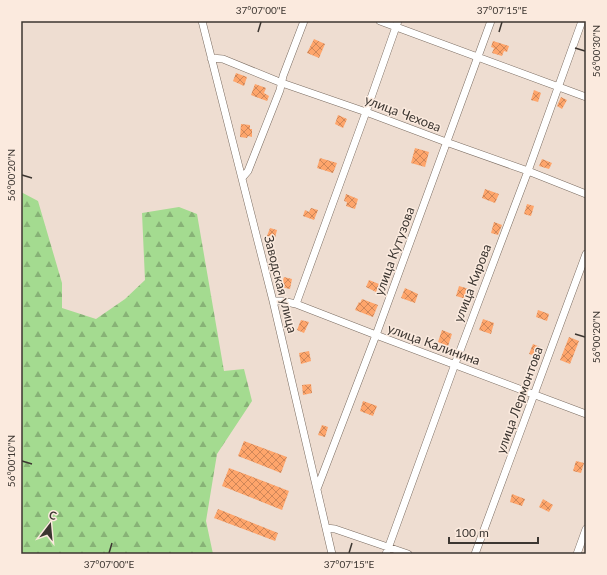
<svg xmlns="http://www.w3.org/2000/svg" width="607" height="575" font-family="Lato,sans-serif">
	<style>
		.forest { fill: url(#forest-firs) }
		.building { fill: url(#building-cross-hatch) }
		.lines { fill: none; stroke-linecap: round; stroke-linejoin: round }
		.minor-casing { stroke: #7b6d62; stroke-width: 8 }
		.minor { stroke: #fff; stroke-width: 7 }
		.ticks { fill: none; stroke: #3c3631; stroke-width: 1.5 }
		.labels { text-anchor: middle; stroke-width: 3; stroke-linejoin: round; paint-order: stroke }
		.street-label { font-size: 13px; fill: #3c3631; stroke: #fbeade }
		.neatline { fill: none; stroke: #3c3631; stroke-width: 1.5 }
		.ticks-label { font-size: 10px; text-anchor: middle; fill: #3c3631 }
	</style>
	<defs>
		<pattern id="forest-firs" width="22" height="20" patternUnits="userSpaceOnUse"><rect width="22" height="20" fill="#a4db90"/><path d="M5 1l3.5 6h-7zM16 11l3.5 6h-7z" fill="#87b276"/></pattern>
		<pattern id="building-cross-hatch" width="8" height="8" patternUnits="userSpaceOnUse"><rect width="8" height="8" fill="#fea56b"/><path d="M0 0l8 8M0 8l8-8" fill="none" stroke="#cf8759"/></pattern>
	</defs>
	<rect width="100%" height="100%" fill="#eeddd1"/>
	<path class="forest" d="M21 192 38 201 62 283V308L96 319 125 299 145 280 142 213 179 207 197 214 224 371 244 369 252 401 217 454 206 521 213 554H21Z"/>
	<path class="building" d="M314 39 325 44 319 58 307 53Z
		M493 41 509 46 507 52 504 51 502 56 492 53 494 48 491 47Z
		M236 73 247 77 244 86 233 81Z
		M255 84 266 88 264 93 269 96 267 101 251 95Z
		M534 90 541 93 538 102 531 100Z
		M561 97 567 100 562 109 557 106Z
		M338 115 347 119 343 128 335 124Z
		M241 124 250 125V129H252V137L248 136 247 138 240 137Z
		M415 148 429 152 425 167 411 163Z
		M320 158 337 163 333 173 317 168Z
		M542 159 552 163 549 169 539 166Z
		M485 189 499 194 495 203 482 198Z
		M346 194 358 199 355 209 346 206 347 202 344 201Z
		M527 204 534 206 531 216 524 214Z
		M311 208 318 210 314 220 303 216 305 210 309 212Z
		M494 222 502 225 498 235 491 233Z
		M270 228 277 230 275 238 267 236Z
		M284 277 292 279 290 289 281 287Z
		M369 280 379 284 376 292 366 287Z
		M459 286 469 289 466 299 456 296Z
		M405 288 418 294 415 303 401 298Z
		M362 299 378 305 373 317 355 310 359 302 360 303Z
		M538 310 549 314 547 321 536 317Z
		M483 319 494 323 491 334 479 330Z
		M301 320 309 322 304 333 297 330Z
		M442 330 452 334 448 346 438 342Z
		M569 337 579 341 570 364 560 360Z
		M533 344 540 347 537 356 529 354Z
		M309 351 311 361 301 364 299 353Z
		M311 384 312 393 303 395 302 385Z
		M363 401 377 406 373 416 360 411Z
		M322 425 328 427 325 437 318 435Z
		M244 441 287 457 281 473 238 456Z
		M576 461 584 463 581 473 573 471Z
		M229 468 289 491 282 510 222 486Z
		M512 494 525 499 522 506 510 502Z
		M543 499 553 505 549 512 539 507Z
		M218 509 278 533 275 541 214 518Z"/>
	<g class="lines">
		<g class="minor-casing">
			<path id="minor" d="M202 21 273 301 332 554
				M380 21 586 97
				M211 58 223 59 282 83 366 112 446 142 528 171 586 194
				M242 178 248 171 280 90 283 76 304 21
				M273 301H282L296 304 376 335 586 414
				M296 304 366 112 398 21
				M317 489 376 335 491 21
				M326 528 335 529 408 554
				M386 554 455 364 528 171 582 21
				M475 554 586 254
				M577 554 586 529"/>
		</g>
		<use href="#minor" class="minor"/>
	</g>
	<path class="ticks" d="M258 32 261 22M499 32 502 22M575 48 585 51M22 175 32 178M575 334 585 337M22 461 32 464M109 553 112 543M349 553 352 543"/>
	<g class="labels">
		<g class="street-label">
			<text transform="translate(403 113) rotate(21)" y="5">улица Чехова</text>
			<text transform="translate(394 251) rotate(-70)" y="5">улица Кутузова</text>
			<text transform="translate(472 283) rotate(-69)" y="5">улица Кирова</text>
			<text transform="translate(281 284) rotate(76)" y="5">Заводская улица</text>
			<text transform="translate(434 344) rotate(20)" y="5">улица Калинина</text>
			<text transform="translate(519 400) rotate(-70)" y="5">улица Лермонтова</text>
		</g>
	</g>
	<rect width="607" height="575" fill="none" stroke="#fbeade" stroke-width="44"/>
	<g transform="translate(50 525) rotate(16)" stroke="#fbeade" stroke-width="3" paint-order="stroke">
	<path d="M0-3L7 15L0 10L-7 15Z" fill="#3c3631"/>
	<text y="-6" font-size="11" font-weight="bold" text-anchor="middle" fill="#3c3631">С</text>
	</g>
	<path d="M449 537v6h89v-6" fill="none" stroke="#3c3631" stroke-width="2"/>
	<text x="455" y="537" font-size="12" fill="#3c3631" stroke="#fbeade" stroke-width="3" paint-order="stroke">100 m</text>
	<rect x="22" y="22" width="563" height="531" class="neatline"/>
	<g class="ticks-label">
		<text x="261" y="14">37°07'00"E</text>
		<text x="502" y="14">37°07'15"E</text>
		<text transform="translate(596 51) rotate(-90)" y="4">56°00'30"N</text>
		<text transform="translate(11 175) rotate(-90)" y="4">56°00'20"N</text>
		<text transform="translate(596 337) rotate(-90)" y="4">56°00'20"N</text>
		<text transform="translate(11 461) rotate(-90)" y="4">56°00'10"N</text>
		<text x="109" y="568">37°07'00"E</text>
		<text x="349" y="568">37°07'15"E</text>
	</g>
</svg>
